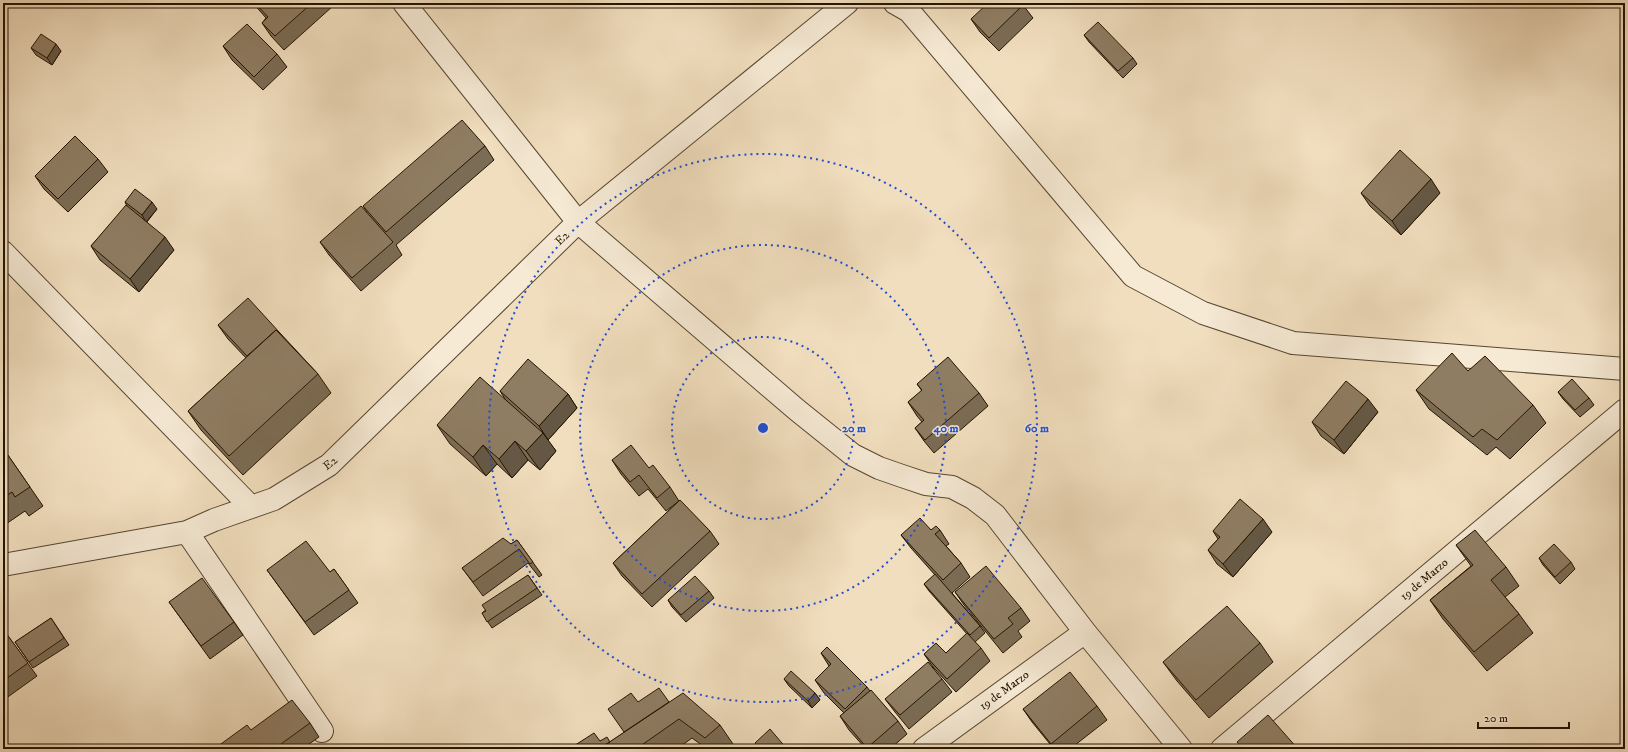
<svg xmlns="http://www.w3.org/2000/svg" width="1628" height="752" font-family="'IM FELL DW Pica',serif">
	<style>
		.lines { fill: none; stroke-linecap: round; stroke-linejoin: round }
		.minor-casing { stroke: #574630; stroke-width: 24 }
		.minor { stroke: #f6ead5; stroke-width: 22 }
		.wall { fill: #7b6c55; stroke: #241400 }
		.shaded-wall { fill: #645845; stroke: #241400 }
		.building { fill: #8f7d63; stroke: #241400 }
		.ring { fill: none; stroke: #1d4ed8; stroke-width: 2; stroke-dasharray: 2 4 }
		.labels { text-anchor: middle; stroke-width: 3; stroke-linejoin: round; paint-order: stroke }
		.street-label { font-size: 12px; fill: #241400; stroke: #f6ead5 }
		.centre { fill: #1d4ed8; stroke: #f6ead5; stroke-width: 2 }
		.ring-label { font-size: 12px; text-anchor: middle; font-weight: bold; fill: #1d4ed8; stroke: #f6ead5; stroke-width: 3; stroke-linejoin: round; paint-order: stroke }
	</style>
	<rect width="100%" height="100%" fill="#f1debe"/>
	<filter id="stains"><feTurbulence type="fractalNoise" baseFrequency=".005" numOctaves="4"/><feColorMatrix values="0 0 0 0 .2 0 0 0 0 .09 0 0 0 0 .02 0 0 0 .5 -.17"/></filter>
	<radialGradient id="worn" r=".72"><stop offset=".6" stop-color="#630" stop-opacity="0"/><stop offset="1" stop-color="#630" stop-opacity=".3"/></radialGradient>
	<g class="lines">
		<g class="minor-casing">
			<path id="minor" d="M404 3 578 222 797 410 853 455 879 468 902 476 926 484 952 487 973 498 995 515 1085 632 1181 749
				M895 3 909 11 1133 276 1203 313 1293 343 1625 369
				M3 252 251 507
				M187 532 322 731
				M3 565 187 532 214 520 274 499 329 465 578 222 847 3
				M924 749 1085 632
				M1222 749 1625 410"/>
		</g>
		<use href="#minor" class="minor"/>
	</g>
	<path class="wall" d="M253 3H331L333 6 284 50 271 36 262 23 266 18Z
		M1023 5 1033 18 999 51 980 32 971 19Z
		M1084 35 1133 58 1137 64 1123 78 1089 42Z
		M223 46 277 54 287 67 263 90 232 60Z
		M31 48 61 51 52 65 36 55Z
		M485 146 494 160 396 245 402 255 361 291 329 255 320 242 367 212 363 206Z
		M98 159 108 172 68 212 44 189 35 176Z
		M1361 193H1440L1401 235 1370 206Z
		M125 202 157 209 147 222 174 250 139 292 100 260 91 246 127 206Z
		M218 325 280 333 318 374 331 393 243 475 201 430 188 411 246 358 228 339Z
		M1468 371 1533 405 1546 423 1510 459 1496 447 1487 455 1429 409 1416 390Z
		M917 384 979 393 988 406 934 453 924 441 915 428 922 422 917 416 908 402 922 391Z
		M500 391 568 394 577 408 548 440 546 438 556 451 540 470 528 460 512 478 497 464 486 476 450 444 437 425 505 399Z
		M1558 392 1589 398 1594 405 1580 417 1563 399Z
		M1378 412 1344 454 1321 436 1312 422Z
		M3 448 43 506 29 516 25 511 3 526Z
		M612 460 649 468 670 487 679 501 710 531 719 544 652 607 622 576 613 563 679 501 666 511 648 489 639 496 621 474Z
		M931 530H940L949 544 946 546 961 563 970 577 952 593 980 626 985 633 975 642 981 648 990 661 956 692 933 667 924 654 946 653 967 634 929 591 924 584 935 575 911 548 901 535Z
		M1213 531 1272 532 1233 577 1217 564 1208 550 1218 539Z
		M517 540 542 575 539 577 528 563 483 596 462 568 511 544Z
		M1456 545 1506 567 1519 586 1505 597 1519 614 1533 633 1487 671 1443 619 1430 600 1471 566Z
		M1539 558 1571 562 1575 569 1560 584 1543 565Z
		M334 569 358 603 314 635 267 570 330 572Z
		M528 575 542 595 492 628 482 613Z
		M709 591 714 598 686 622 672 607 668 600Z
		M955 592 1021 608 1030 621 1018 631 1022 637 1003 653 964 605Z
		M169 602 234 622 243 635 210 659Z
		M51 618 69 645 33 668 15 642Z
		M3 629 37 676 5 699 3 696Z
		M1260 643 1273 662 1209 718 1177 681 1163 662Z
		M821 653 867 687 870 691 898 721 907 734 890 749H866L849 730 840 716 844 713 824 693 815 680 829 666Z
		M784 679 815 693 820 700 812 708 789 686Z
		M942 679 952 692 909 729 895 712 885 699Z
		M669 702 720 725 733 744 728 749H707L692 738 677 749H569L600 741 610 742Z
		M1097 706 1107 720 1070 749H1054L1032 722 1023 709Z
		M310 723 319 737 302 749H214L251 730Z"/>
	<path class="shaded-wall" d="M56 44 61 51 52 65 47 58Z
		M3 108 5 111 3 115Z
		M1431 179 1440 193 1401 235 1392 221Z
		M152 202 157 209 146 222 142 215Z
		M165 237 174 250 139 292 130 279Z
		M568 394 577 408 548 440 539 426Z
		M1368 399 1378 412 1344 454 1334 440Z
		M543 433 556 451 540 470 526 451Z
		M515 441 528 460 512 478 499 459Z
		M483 445 497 464 486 476 473 457Z
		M1263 519 1272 532 1233 577 1223 564Z
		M815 693 820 700 812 708 808 701Z"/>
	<path class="building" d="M255 3H312L275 36 262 23 268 17Z
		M988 3H1022L1023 5 989 38 971 19Z
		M1098 22 1133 58 1118 71 1084 35Z
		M247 24 277 54 254 77 223 46Z
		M41 34 56 44 47 58 31 48Z
		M462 120 485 146 386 232 363 206Z
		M75 136 98 159 58 199 35 176Z
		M1400 150 1431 179 1392 221 1361 193Z
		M135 189 152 202 142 215 125 202Z
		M126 205 165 237 130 279 91 246Z
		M361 206 393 242 352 278 320 242Z
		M248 298 280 333 276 330 247 356 218 325Z
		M276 330 318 374 229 456 188 411Z
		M1452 353 1468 371 1485 356 1533 405 1497 440 1482 429 1473 437 1416 390Z
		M948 357 979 393 925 440 915 428 924 420 908 402 922 390 917 384Z
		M528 359 568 394 539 426 500 391Z
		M480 377 543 433 526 451 515 441 499 459 483 445 473 457 437 425Z
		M1572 379 1589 398 1575 410 1558 392Z
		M1346 381 1368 399 1334 440 1312 422Z
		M631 445 649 468 653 465 670 487 657 498 639 475 630 482 612 460Z
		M3 448 30 487 15 497 12 492 3 498Z
		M1240 499 1263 519 1223 564 1208 550 1220 537 1213 531Z
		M680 500 710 531 642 594 613 563Z
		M920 518 931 530 936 526 940 530 935 534 961 563 943 580 901 535Z
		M1475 530 1506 567 1491 580 1519 614 1474 652 1430 600 1473 565 1456 545Z
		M503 538 511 544 517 540 533 562 530 564 519 549 473 582 462 568Z
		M306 541 330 572 334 569 349 590 305 622 267 570Z
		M1554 544 1571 562 1555 577 1539 558Z
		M986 566 1021 608 1008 618 1013 624 994 639 955 592Z
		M935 574 980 626 970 635 924 584Z
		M528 575 537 588 487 622 482 613 486 611 482 605Z
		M695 576 709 591 681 615 668 600Z
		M202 578 234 622 201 646 169 602Z
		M1227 606 1260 643 1196 700 1163 662Z
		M51 618 64 638 29 662 15 642Z
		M3 629 28 663 3 681Z
		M967 633 981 648 947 679 924 654 936 643 946 653Z
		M827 647 867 687 845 709 815 680 831 664 821 653Z
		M928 662 942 679 900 715 885 699Z
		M791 671 815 693 808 701 784 679Z
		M1070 672 1097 706 1051 744 1023 709Z
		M659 688 669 702 624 732 608 709 631 693 638 702Z
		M871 690 898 721 867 748 840 716Z
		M683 693 720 725 705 738 679 719 636 749H599Z
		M292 700 310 723 274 749H214L247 725 251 730Z
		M1268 715 1298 749H1243L1237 742Z
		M770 729 787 749H760L755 743Z
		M594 733 600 741 607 737 610 742 599 749H569Z
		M534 745 536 749H528Z"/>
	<g class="ring">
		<circle cx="763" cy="428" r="91"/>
		<circle cx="763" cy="428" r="183"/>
		<circle cx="763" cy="428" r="274"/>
	</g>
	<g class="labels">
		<g class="street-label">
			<text transform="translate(562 238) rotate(-44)" y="4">E2</text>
			<text transform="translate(330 463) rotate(-38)" y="4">E2</text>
			<text transform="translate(1424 579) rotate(-40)" y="4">19 de Marzo</text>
			<text transform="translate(1004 690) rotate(-36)" y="4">19 de Marzo</text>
		</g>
	</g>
	<circle cx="763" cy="428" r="6" class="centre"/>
	<g class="ring-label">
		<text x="854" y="432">20 m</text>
		<text x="946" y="432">40 m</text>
		<text x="1037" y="432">60 m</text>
	</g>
	<rect width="1628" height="752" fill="none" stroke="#f1debe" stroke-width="16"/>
	<rect x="4" y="4" width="1620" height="744" fill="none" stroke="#241400" stroke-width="2"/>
	<rect x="8" y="8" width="1612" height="736" fill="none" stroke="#241400"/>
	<path d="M1478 722v6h91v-6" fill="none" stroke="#241400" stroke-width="2"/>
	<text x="1484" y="722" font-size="12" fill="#241400" stroke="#f6ead5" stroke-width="3" paint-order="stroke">20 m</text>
	<rect width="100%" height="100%" filter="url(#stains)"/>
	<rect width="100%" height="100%" fill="url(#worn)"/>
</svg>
